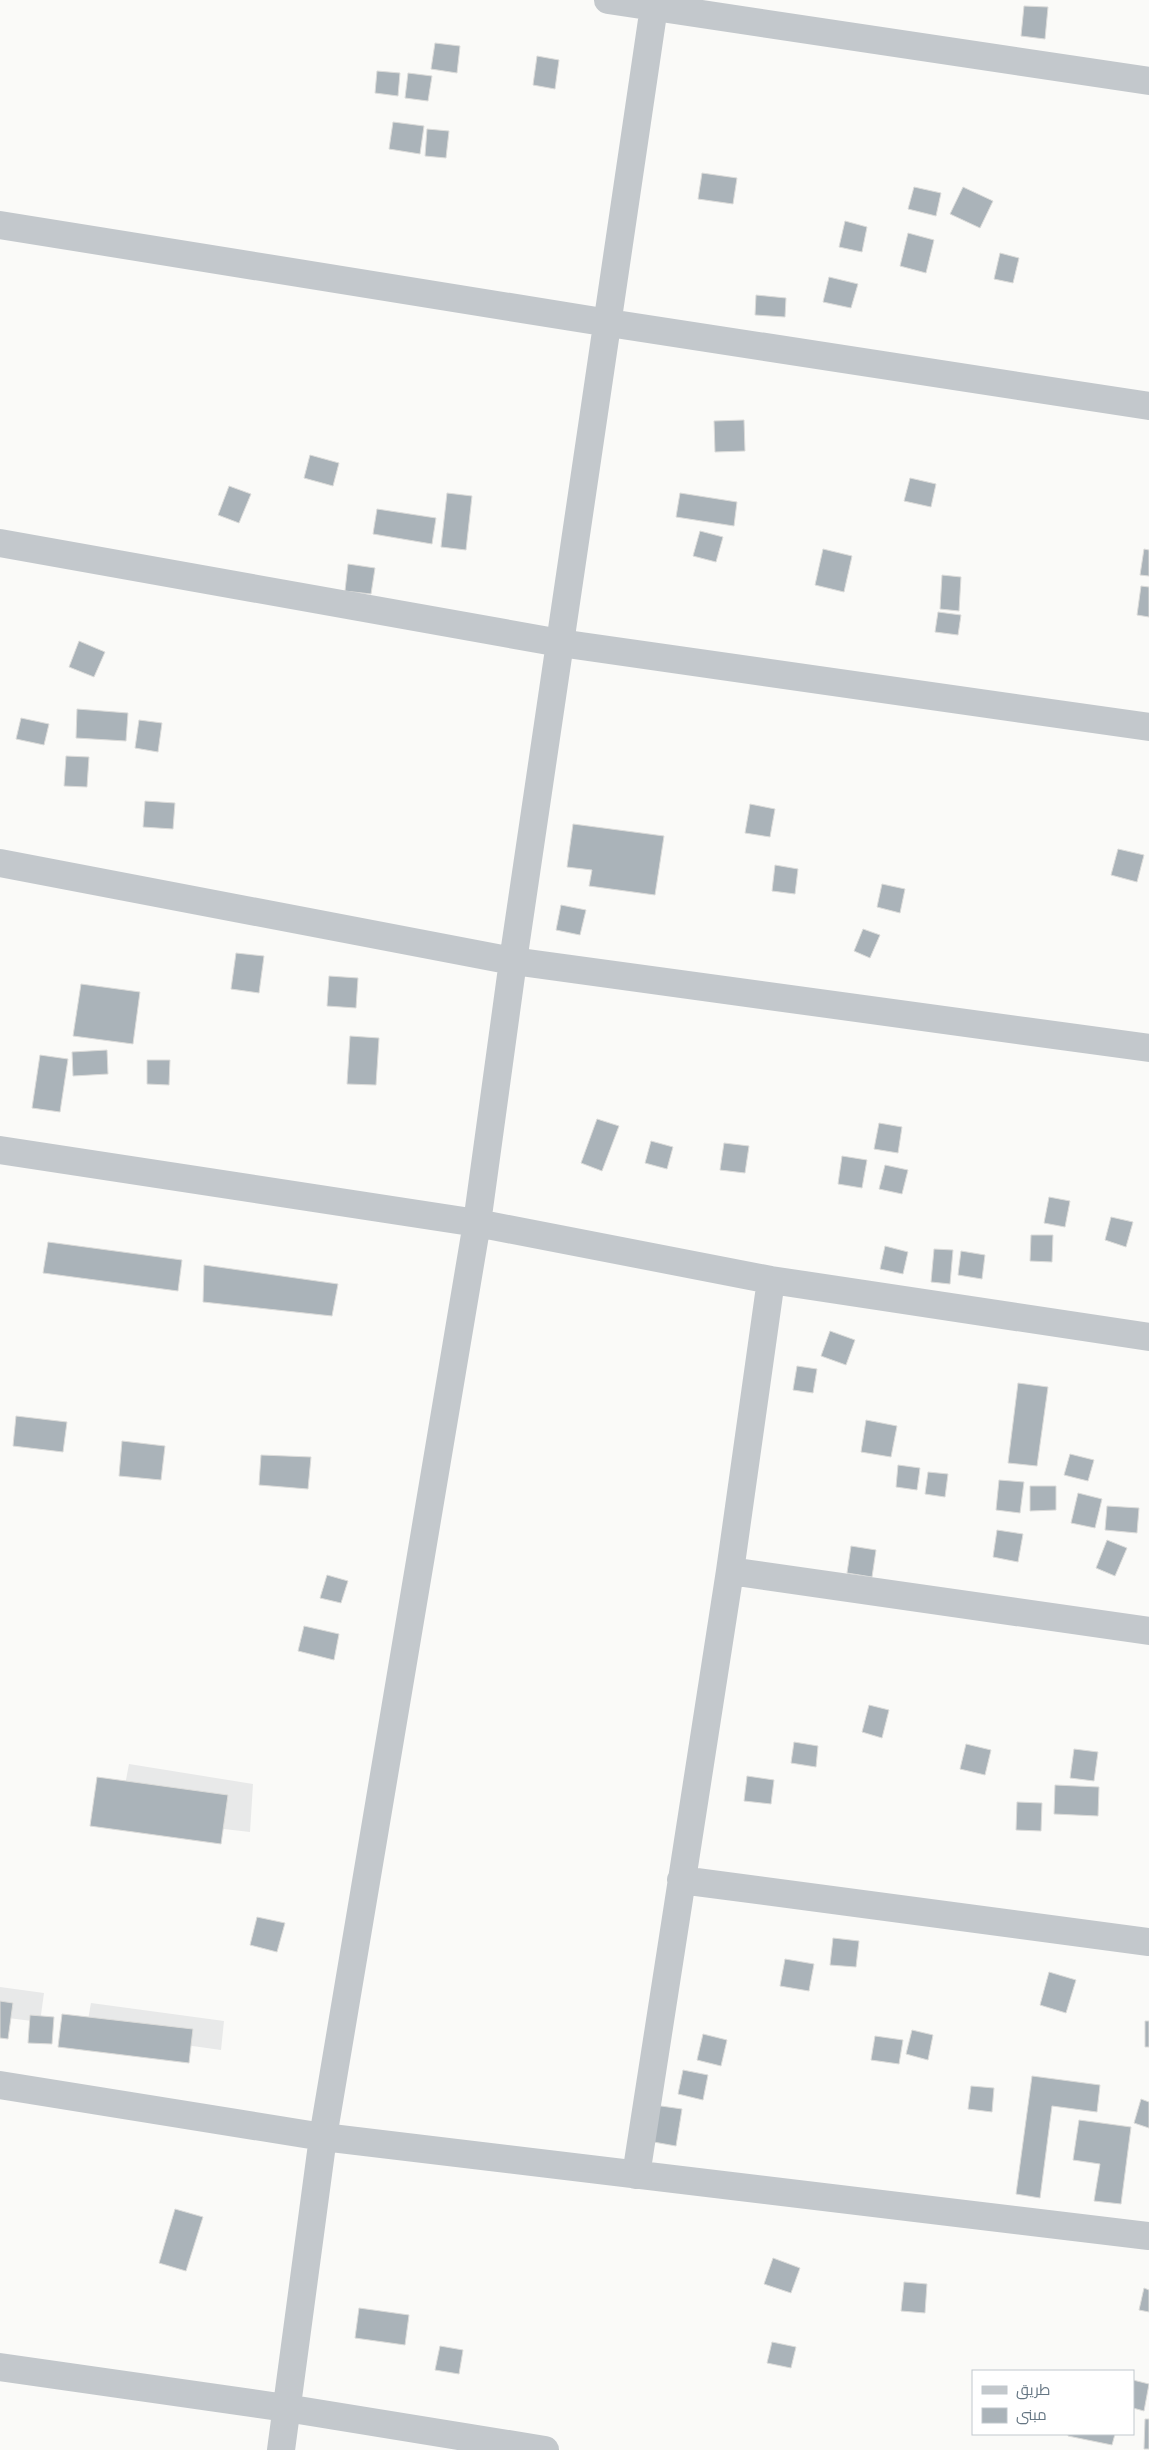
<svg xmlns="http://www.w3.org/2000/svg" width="1149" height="2450" font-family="'Golos Text',Cairo,sans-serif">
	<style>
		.built { fill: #e8e9e9 }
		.building { fill: #aab3b9; stroke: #dcdcda }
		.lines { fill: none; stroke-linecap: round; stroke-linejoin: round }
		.minor { stroke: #c3c8cc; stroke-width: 28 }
	</style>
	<rect width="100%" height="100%" fill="#fafaf8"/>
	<path class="built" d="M129 1764 253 1784 250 1832 119 1817Z
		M0 1987 44 1993 40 2022 0 2017Z
		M91 2003 224 2021 221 2050 86 2031Z"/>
	<path class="building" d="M1024 6 1048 7 1045 39 1021 36Z
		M435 43 460 46 457 73 431 69Z
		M537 56 559 60 555 89 533 85Z
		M377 71 400 73 398 96 375 93Z
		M408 73 432 76 428 101 405 98Z
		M393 122 424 126 420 154 389 149Z
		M427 129 449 131 446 158 425 156Z
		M702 173 737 178 733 204 698 199Z
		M914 187 941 193 936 216 908 209Z
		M963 187 993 201 980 228 950 214Z
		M845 221 867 227 862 252 839 247Z
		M908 233 934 240 926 273 900 266Z
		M1000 253 1019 258 1013 283 994 279Z
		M829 277 858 284 851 308 823 302Z
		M756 295 786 298 785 317 755 315Z
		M744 420 745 451 715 452 714 421Z
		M310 455 339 463 333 486 304 478Z
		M910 478 936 484 931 507 904 501Z
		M229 486 251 494 239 523 218 515Z
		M447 493 472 496 466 550 441 547Z
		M680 493 737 502 734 526 676 517Z
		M377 509 436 518 432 544 373 534Z
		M700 531 723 537 716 562 693 556Z
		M823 549 852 556 844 592 815 585Z
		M1144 549 1149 550V576L1140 575Z
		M348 564 375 568 371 594 345 591Z
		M942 575 961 577 959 611 940 609Z
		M1141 586 1149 587V617L1137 615Z
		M938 612 961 615 958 635 935 632Z
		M79 641 105 652 94 677 69 667Z
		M77 709 128 713 126 741 76 738Z
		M21 718 49 724 44 745 16 739Z
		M139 720 162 723 158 752 135 748Z
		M66 756 89 757 87 787 64 786Z
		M145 801 175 803 173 829 143 827Z
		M750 804 775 809 770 837 745 833Z
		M573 824 664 836 655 895 589 886 592 870 567 867Z
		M1118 849 1144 855 1137 882 1111 875Z
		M775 865 798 869 795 894 772 891Z
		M882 884 905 889 900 913 877 907Z
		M561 905 586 910 580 935 556 930Z
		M863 929 880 935 870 958 854 951Z
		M236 953 264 956 259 993 231 989Z
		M329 976 358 978 356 1008 327 1006Z
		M81 984 140 992 133 1044 73 1036Z
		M350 1036 379 1038 376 1085 347 1084Z
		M107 1050 108 1074 73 1076 72 1052Z
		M40 1055 68 1059 60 1112 32 1108Z
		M147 1060H170L169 1085 147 1084Z
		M597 1119 619 1126 602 1171 581 1163Z
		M879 1123 902 1127 898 1153 874 1149Z
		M651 1141 673 1147 667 1169 645 1163Z
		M724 1143 749 1146 745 1173 720 1170Z
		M842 1156 867 1160 862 1188 838 1184Z
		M885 1165 908 1170 902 1194 879 1189Z
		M1049 1197 1070 1201 1065 1227 1044 1223Z
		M1111 1217 1133 1222 1126 1247 1105 1240Z
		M1031 1235H1053L1052 1262 1030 1261Z
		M48 1242 182 1260 178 1291 43 1273Z
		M885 1246 908 1252 903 1274 880 1269Z
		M934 1249 953 1250 950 1284 931 1282Z
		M961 1251 985 1255 982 1279 958 1275Z
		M204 1265 338 1284 332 1316 203 1302Z
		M830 1331 855 1340 846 1365 821 1356Z
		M797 1366 817 1369 813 1393 793 1390Z
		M1018 1383 1048 1387 1037 1466 1008 1463Z
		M16 1416 67 1422 63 1452 13 1446Z
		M866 1420 897 1426 891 1457 861 1452Z
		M122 1441 165 1446 161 1480 119 1476Z
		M1070 1454 1094 1460 1088 1481 1064 1475Z
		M261 1455 311 1457 308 1489 259 1485Z
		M898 1465 920 1468 917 1490 896 1487Z
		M928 1472 948 1474 945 1497 925 1494Z
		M999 1480 1024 1482 1020 1513 996 1510Z
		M1030 1486H1056V1510L1030 1511Z
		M1078 1493 1102 1499 1095 1528 1071 1523Z
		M1107 1506 1139 1508 1137 1533 1105 1530Z
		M997 1530 1023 1534 1018 1562 993 1557Z
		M1107 1540 1127 1548 1115 1576 1096 1568Z
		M851 1546 876 1550 872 1577 847 1573Z
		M327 1575 348 1581 341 1603 320 1598Z
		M304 1626 339 1634 334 1660 298 1651Z
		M869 1705 889 1710 882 1738 862 1732Z
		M794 1742 818 1746 816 1767 791 1763Z
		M966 1744 991 1750 985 1775 960 1769Z
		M1074 1749 1098 1752 1094 1781 1070 1778Z
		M747 1776 774 1780 771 1804 744 1801Z
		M97 1777 228 1795 221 1844 90 1826Z
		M1055 1785 1099 1787 1098 1816 1054 1814Z
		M1017 1802 1042 1803 1041 1831 1016 1830Z
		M257 1917 285 1923 277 1952 250 1945Z
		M833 1938 859 1941 856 1967 830 1965Z
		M785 1959 814 1964 809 1991 780 1986Z
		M1049 1972 1076 1980 1066 2013 1040 2005Z
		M0 2001 13 2003 8 2039 0 2038Z
		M62 2014 193 2029 189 2063 58 2047Z
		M30 2015 54 2017 52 2044 28 2043Z
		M1145 2021H1149V2047H1145Z
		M912 2030 933 2035 928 2060 906 2054Z
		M703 2034 727 2040 721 2066 697 2060Z
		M875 2036 903 2040 899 2064 871 2060Z
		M683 2070 708 2075 703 2100 678 2094Z
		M1032 2076 1100 2085 1097 2112 1052 2106 1040 2198 1016 2194Z
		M971 2086 994 2088 992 2112 968 2109Z
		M1141 2099 1149 2102V2128L1134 2123Z
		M654 2105 682 2109 676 2146 648 2141Z
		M1079 2120 1131 2127 1121 2204 1094 2201 1100 2164 1073 2160Z
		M175 2209 203 2217 186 2271 159 2263Z
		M773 2258 800 2268 791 2293 764 2284Z
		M904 2282 927 2284 925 2313 901 2311Z
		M1144 2288 1149 2290V2312L1139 2310Z
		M359 2308 409 2315 405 2345 355 2338Z
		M772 2342 796 2347 791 2368 767 2363Z
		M440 2346 463 2350 459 2374 435 2370Z
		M1133 2380 1149 2384 1144 2411 1133 2408Z
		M1145 2419H1149V2449H1144Z
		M1068 2434H1115L1112 2445 1068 2436Z"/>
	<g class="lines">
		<path class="minor" d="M608 0 1149 81
			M0 225 609 323 1149 406
			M0 543 560 643 1149 727
			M0 863 513 961 1149 1048
			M0 1150 477 1223 771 1280 1149 1337
			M730 1571 1149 1631
			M681 1880 1149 1942
			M0 2085 323 2137 1149 2236
			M636 2175 730 1571 771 1280
			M0 2367 286 2408 545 2450
			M281 2450 323 2137 477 1223 513 961 655 0"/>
	</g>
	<rect x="972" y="2370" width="162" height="65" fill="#ffffff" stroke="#c1c8cd"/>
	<rect x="982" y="2386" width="25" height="8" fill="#c3c8cc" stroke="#c1c8cd"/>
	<text x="1016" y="2395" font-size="15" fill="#657683">طريق</text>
	<rect x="982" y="2408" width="25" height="15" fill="#aab3b9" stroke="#c1c8cd"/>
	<text x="1016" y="2420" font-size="15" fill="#657683">مبنى</text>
</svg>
